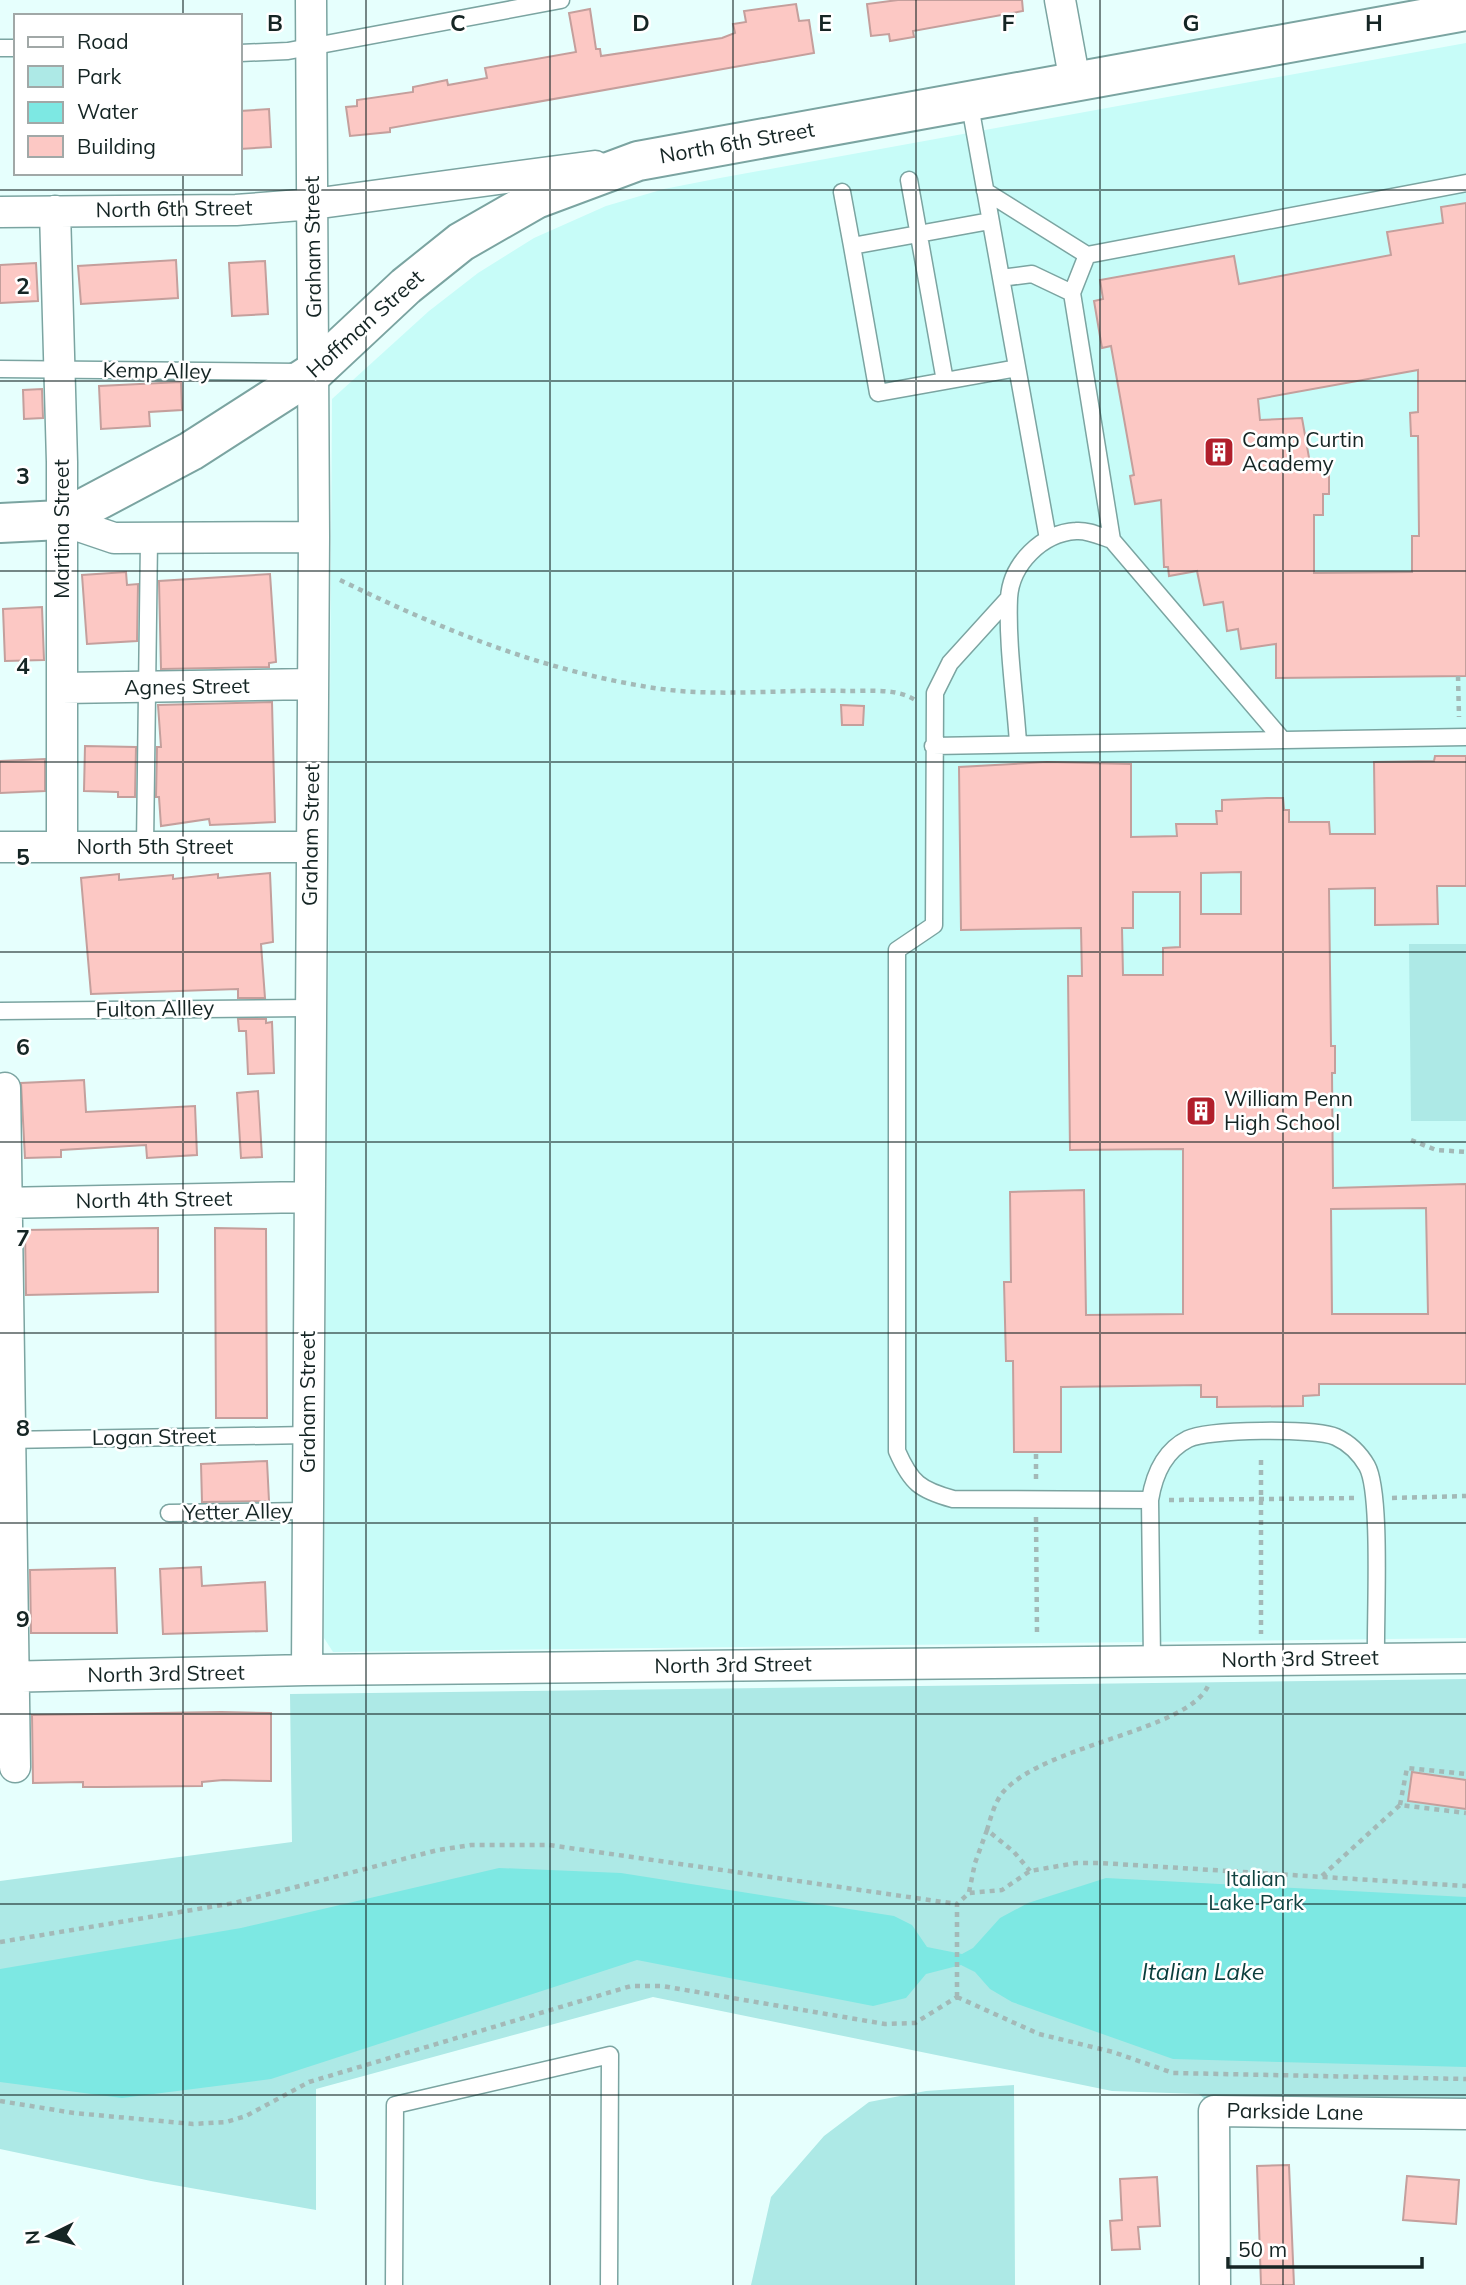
<svg xmlns="http://www.w3.org/2000/svg" width="1466" height="2285" font-family="Mulish,sans-serif">
	<style>
		.built { fill: #c7fcf8 }
		.green { fill: #ade9e6 }
		.water { fill: #7de8e3 }
		.building { fill: #fcc8c4; stroke: #c49f9c; stroke-width: 2; fill-rule: evenodd }
		.lines { fill: none; stroke-linecap: round; stroke-linejoin: round }
		.lane-casing { stroke: #7ba4a1; stroke-width: 19 }
		.street-casing { stroke: #7ba4a1; stroke-width: 33 }
		.secondary-casing { stroke: #7ba4a1; stroke-width: 42 }
		.path { stroke: #a3b9b7; stroke-width: 4.5; stroke-dasharray: 5 5; stroke-linecap: butt }
		.lane { stroke: #fff; stroke-width: 16 }
		.street { stroke: #fff; stroke-width: 30 }
		.secondary { stroke: #fff; stroke-width: 38 }
		.grid { fill: none; stroke: #152524; stroke-width: 2; stroke-opacity: 0.55 }
		.labels { text-anchor: middle; stroke-width: 5; stroke-linejoin: round; paint-order: stroke }
		.street-label { font-size: 21px; fill: #152524; stroke: #fff }
		.poi-label { font-size: 21px; fill: #152524; stroke: #fff; text-anchor: start }
		.park-label { font-size: 21px; fill: #114341; stroke: #fff }
		.water-label { font-size: 23px; font-style: italic; fill: #0a3e3c; stroke: #fff }
		.grid-label { font-size: 23px; text-anchor: middle; font-weight: bold; fill: #152524; stroke: #fff; stroke-width: 5; stroke-linejoin: round; paint-order: stroke }
	</style>
	<rect width="100%" height="100%" fill="#e6fffd"/>
	<path class="built" d="M1466 43V1638L333 1652 324 1638 332 399 429 311 478 273 534 238 606 206 664 189 720 178Z"/>
	<path class="green" d="M1409 944H1466V1121H1411Z
		M1466 1679V2102L1213 2106 1199 2094 1112 2091 653 1997 316 2089V2210L151 2181 0 2149V1881L292 1842 290 1694Z
		M1014 2085 1015 2285H751L771 2197 824 2136 869 2102 926 2091Z"/>
	<path class="water" d="M499 1868 621 1873 894 1916 912 1925 927 1947 962 1954 973 1948 1000 1918 1028 1903 1106 1878 1466 1897V2067L1173 2059 1012 2002 990 1989 975 1972 961 1965 926 1974 906 1998 873 2006 637 1960 271 2079 122 2098 0 2082V1969L241 1928Z"/>
	<path class="building" d="M898 0H1022L1023 11 913 31 914 37 890 41 889 34 871 36 867 4Z
		M796 4 799 21 809 20 814 53 390 128V132L350 136 346 107 357 106V100L413 92V87L447 80 448 85 487 78 485 68 576 52 569 13 590 9 596 49H600L601 56 722 38 735 33 733 24 746 22 744 11Z
		M269 109 271 147 240 149V111Z
		M1466 203V676L1276 678V644L1241 649 1238 629 1227 631 1223 602 1204 605 1197 571 1169 576 1168 567H1164L1161 500 1135 504 1130 476 1134 475 1111 346 1102 348 1094 301 1103 299 1100 280 1234 256 1239 284 1391 255 1387 232 1443 223 1441 207ZM1418 370V412L1410 413 1411 436H1418L1419 536H1412V572L1314 573V515H1323V494H1329V469H1311L1302 418 1260 420 1258 399Z
		M176 260 178 298 81 304 78 266Z
		M265 261 268 314 232 316 229 263Z
		M36 263 38 301 0 303V265Z
		M181 382 182 410 149 412 150 426 101 429 99 386Z
		M42 389 43 418 24 419 23 390Z
		M126 572 127 585 138 584 137 641 87 644 82 575Z
		M270 574 276 662 269 663V667L161 669 159 581Z
		M42 607 44 660 5 661 3 609Z
		M272 702 275 822 210 825 209 819 161 826 159 797H156L157 747H161L158 705Z
		M841 705 864 706 863 725H842Z
		M85 746 136 747 135 797H118V792L84 791Z
		M1435 756H1466V886H1437L1438 924 1375 925V888L1329 889 1331 1046H1335V1073H1332L1333 1188 1466 1184V1384H1319V1395L1303 1396V1406L1217 1407V1397H1201V1385L1061 1387V1452H1014L1013 1361H1006L1004 1282H1011L1010 1192 1084 1190 1086 1315 1183 1314V1149L1070 1150 1068 976H1082L1081 928 961 930 959 767 1047 762 1131 764V837L1177 836 1176 824H1217L1216 811H1222V800L1267 798H1283L1284 810H1289V822H1329L1330 834H1375L1374 762 1434 761ZM1241 872V914H1201V873ZM1133 892H1180V947L1163 948V975H1123L1122 928H1133ZM1426 1208 1428 1314H1332L1331 1209Z
		M45 759V791L0 793V761Z
		M270 873 273 942 261 944 265 998H238V989L91 994 81 878 119 874V880L173 875V879L218 874V878Z
		M238 1019H266V1023L272 1022 274 1073 248 1074 246 1031H239Z
		M84 1080 86 1112 195 1106 197 1155 147 1158 146 1145 61 1150V1157L25 1158 21 1083Z
		M258 1091 262 1157 241 1158 237 1093Z
		M158 1228V1292L26 1295 25 1230Z
		M215 1228 266 1229 267 1418H216Z
		M267 1461 269 1501 202 1502 201 1464Z
		M201 1567 202 1586 265 1582 267 1631 163 1634 160 1569Z
		M115 1568 117 1633H31L30 1570Z
		M221 1712 271 1713V1781L223 1780 202 1782V1786L105 1787H83V1782L33 1783 32 1715Z
		M1412 1772 1466 1780V1809L1408 1801Z
		M1289 2165 1294 2285H1261L1257 2166Z
		M1407 2176 1459 2180 1456 2224 1403 2220Z
		M1157 2177 1160 2226 1138 2227 1140 2249 1112 2250 1110 2221 1122 2220 1120 2179Z"/>
	<g class="lines">
		<g class="lane-casing">
			<path id="lane" d="M0 48H16
				M240 53 288 51 561 0
				M969 100 1048 539
				M909 180 945 381
				M985 191 1087 255 1466 183
				M842 192 852 246
				M990 221 852 246 878 393 1017 368
				M1087 255 1072 293 1112 540 1281 738
				M1001 278 1032 274 1072 293
				M0 369 298 372
				M1009 598 950 663 935 693 934 925 897 950V1451C911 1483 920 1490 953 1499L1150 1500
				M1018 743C1015 696 1007 645 1009 598 1011 564 1042 533 1076 531 1088 530 1100 536 1112 540
				M933 746 1466 737
				M145 846 149 540
				M0 1011 309 1008
				M6 1440 308 1435
				M169 1513 308 1511
				M1152 1659 1150 1500C1154 1475 1164 1451 1188 1439 1207 1429 1316 1428 1336 1437 1349 1443 1360 1454 1367 1466 1382 1493 1375 1620 1376 1658
				M394 2285 395 2105 610 2055 609 2285"/>
		</g>
		<g class="street-casing">
			<path id="street" d="M1060 0 1075 82
				M55 211 62 462V846
				M0 212 236 210 313 204 595 166
				M61 520 114 538 314 537
				M62 688 313 684
				M0 847H310
				M5 1088 15 1767
				M0 1203 309 1197
				M307 1670 314 537 311 0
				M0 1677 307 1670 1466 1658
				M1215 2285 1214 2111 1466 2114"/>
		</g>
		<g class="secondary-casing">
			<path id="secondary" d="M0 523 61 520 191 451 314 372 406 286 461 242 536 199 638 161 1466 11"/>
		</g>
		<path class="path" d="M340 580C445 631 545 672 661 689 722 697 786 689 847 691 868 691 897 688 915 700
			M1458 676 1459 717
			M1411 1140 1436 1150 1466 1152
			M1261 1460V1634
			M1036 1479V1452
			M1392 1498 1466 1496
			M1169 1500 1356 1498
			M1036 1517 1037 1633
			M1400 1805 1407 1768 1466 1774
			M987 1830C991 1817 995 1801 1004 1791 1047 1744 1187 1731 1208 1686
			M1322 1876 1400 1805 1466 1813
			M969 1892 975 1863 987 1830 1014 1852 1030 1871
			M0 1942 234 1903 438 1850 471 1845H549L957 1904
			M957 1997V1904L969 1893 1002 1890 1030 1871 1076 1863H1101L1466 1886
			M957 1997 1039 2034 1113 2052 1173 2073 1466 2079
			M0 2101 74 2113 193 2124 226 2122 246 2116 309 2082 631 1986H662L885 2024 915 2023 957 1997"/>
		<use href="#lane" class="lane"/>
		<use href="#street" class="street"/>
		<use href="#secondary" class="secondary"/>
	</g>
	<path class="grid" d="M183 0V16M366 0V2285M550 0V2285M733 0V2285M916 0V2285M1100 0V2285M1283 0V2285M183 173V2285M0 190H1466M0 381H1466M0 571H1466M0 762H1466M0 952H1466M0 1142H1466M0 1333H1466M0 1523H1466M0 1714H1466M0 1904H1466M0 2095H1466"/>
	<defs>
		<g id="building-square" transform="scale(1.575)"><rect x="-9" y="-9" width="18" height="18" rx="4" fill="#b11f2b" stroke="#fff"/><path d="M-4-6H4V6H1V3H-1V6H-4ZM-2.5-4.3h1.7v1.8h-1.7ZM.8-4.3h1.7v1.8H.8ZM-2.5-1h1.7V.8h-1.7ZM.8-1h1.7V.8H.8Z" fill="#fff"/></g>
	</defs>
	<g fill-rule="evenodd">
		<use href="#building-square" x="1219" y="452"/>
		<use href="#building-square" x="1201" y="1111"/>
	</g>
	<g class="labels">
		<g class="street-label">
			<text transform="translate(737 143) rotate(-10)" y="7">North 6th Street</text>
			<text transform="translate(174 209) rotate(-1)" y="7">North 6th Street</text>
			<text transform="translate(313 247) rotate(-91)" y="7">Graham Street</text>
			<text transform="translate(365 324) rotate(-42)" y="7">Hoffman Street</text>
			<text transform="translate(157 371) rotate(1)" y="7">Kemp Alley</text>
			<text transform="translate(62 529) rotate(-90)" y="7">Martina Street</text>
			<text transform="translate(187 687) rotate(-1)" y="7">Agnes Street</text>
			<text transform="translate(311 835) rotate(-89)" y="7">Graham Street</text>
			<text x="155" y="854">North 5th Street</text>
			<text transform="translate(155 1009) rotate(-1)" y="7">Fulton Allley</text>
			<text transform="translate(154 1200) rotate(-1)" y="7">North 4th Street</text>
			<text transform="translate(308 1402) rotate(-90)" y="7">Graham Street</text>
			<text transform="translate(154 1437) rotate(-1)" y="7">Logan Street</text>
			<text transform="translate(238 1512) rotate(-1)" y="7">Yetter Alley</text>
			<text transform="translate(1300 1659) rotate(-1)" y="7">North 3rd Street</text>
			<text transform="translate(733 1665) rotate(-1)" y="7">North 3rd Street</text>
			<text transform="translate(166 1674) rotate(-1)" y="7">North 3rd Street</text>
			<text transform="translate(1295 2112) rotate(1)" y="7">Parkside Lane</text>
		</g>
		<g class="poi-label">
			<text x="1242" y="447">Camp Curtin<tspan x="1242" dy="24">Academy</tspan></text>
			<text x="1224" y="1106">William Penn<tspan x="1224" dy="24">High School</tspan></text>
		</g>
		<g class="park-label">
			<text x="1256" y="1886">Italian<tspan x="1256" dy="24">Lake Park</tspan></text>
		</g>
		<g class="water-label">
			<text x="1203" y="1980">Italian Lake</text>
		</g>
	</g>
	<g class="grid-label">
		<text x="275" y="31">B</text>
		<text x="458" y="31">C</text>
		<text x="641" y="31">D</text>
		<text x="825" y="31">E</text>
		<text x="1008" y="31">F</text>
		<text x="1191" y="31">G</text>
		<text x="1374" y="31">H</text>
		<text x="23" y="294">2</text>
		<text x="23" y="484">3</text>
		<text x="23" y="674">4</text>
		<text x="23" y="865">5</text>
		<text x="23" y="1055">6</text>
		<text x="23" y="1246">7</text>
		<text x="23" y="1436">8</text>
		<text x="23" y="1627">9</text>
	</g>
	<rect x="14" y="14" width="228" height="161" fill="#ffffff" stroke="#a1a8a7" stroke-width="2"/>
	<rect x="28" y="37" width="35" height="10" fill="#ffffff" stroke="#a1a8a7" stroke-width="2"/>
	<text x="77" y="49" font-size="21" fill="#152524">Road</text>
	<rect x="28" y="66" width="35" height="21" fill="#ade9e6" stroke="#a1a8a7" stroke-width="2"/>
	<text x="77" y="84" font-size="21" fill="#152524">Park</text>
	<rect x="28" y="102" width="35" height="21" fill="#7de8e3" stroke="#a1a8a7" stroke-width="2"/>
	<text x="77" y="119" font-size="21" fill="#152524">Water</text>
	<rect x="28" y="136" width="35" height="21" fill="#fcc8c4" stroke="#a1a8a7" stroke-width="2"/>
	<text x="77" y="154" font-size="21" fill="#152524">Building</text>
	<g transform="translate(49 2236) rotate(265)" stroke="#ffffff" stroke-width="5" paint-order="stroke">
	<path d="M0-5L12 26L0 18L-12 26Z" fill="#152524"/>
	<text y="-10" font-size="19" font-weight="bold" text-anchor="middle" fill="#152524">N</text>
	</g>
	<path d="M1228 2257v10h194v-10" fill="none" stroke="#152524" stroke-width="3.5"/>
	<text x="1238" y="2257" font-size="21" fill="#152524" stroke="#ffffff" stroke-width="5" paint-order="stroke">50 m</text>
</svg>
